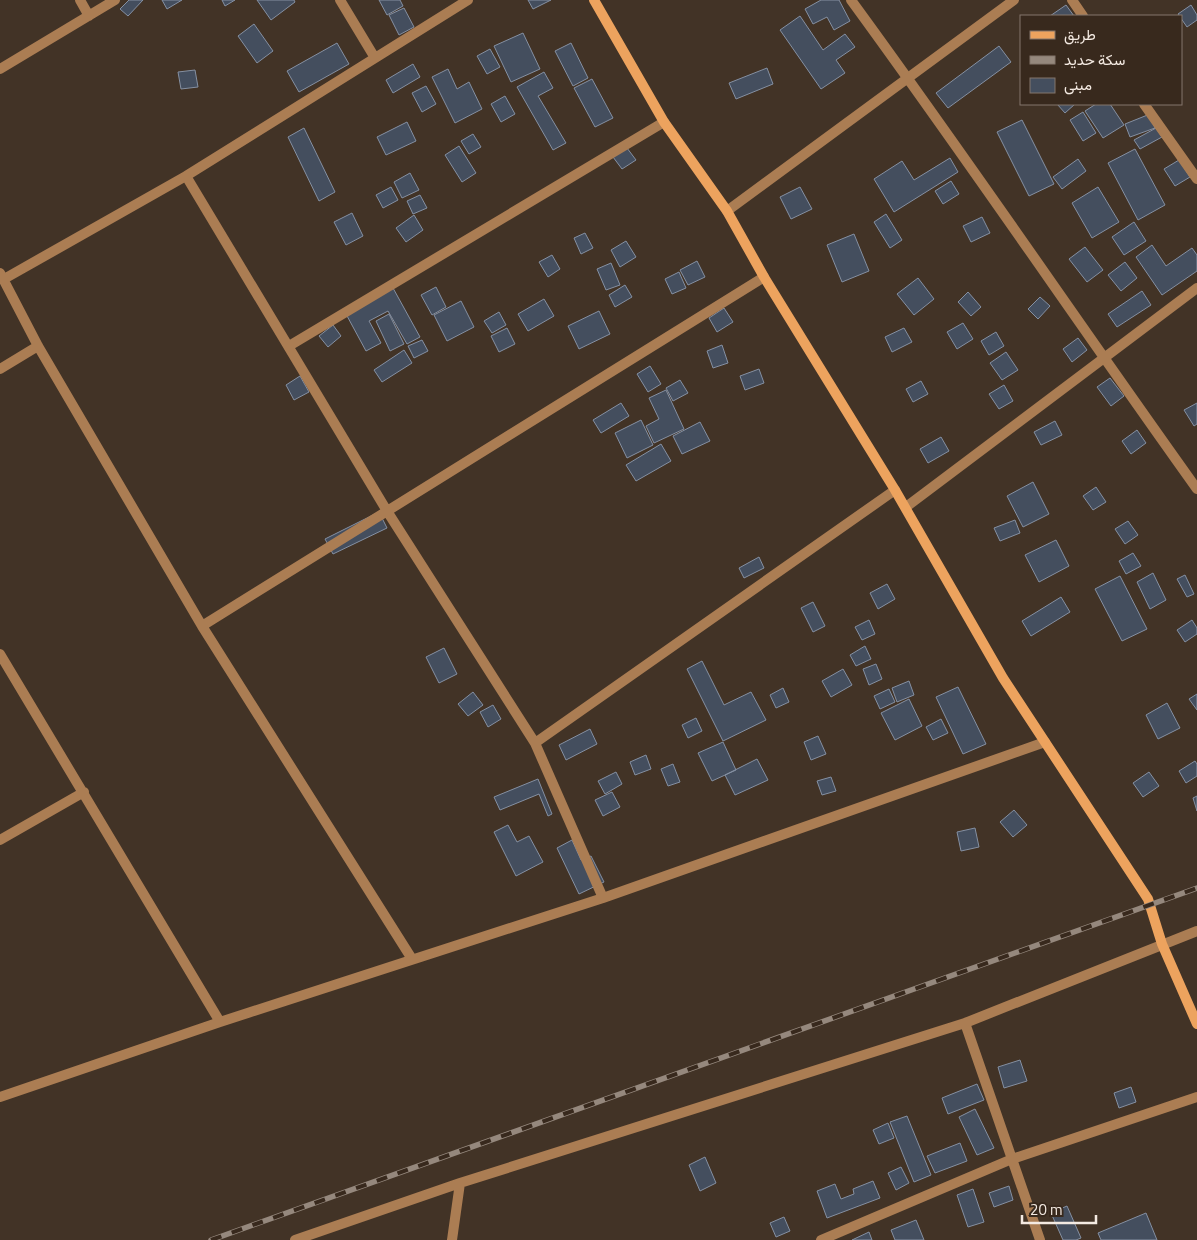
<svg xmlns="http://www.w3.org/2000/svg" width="1197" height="1240" font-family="'Titillium Web',Vazirmatn,sans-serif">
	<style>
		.building { fill: #444e5e; stroke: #8590a2 }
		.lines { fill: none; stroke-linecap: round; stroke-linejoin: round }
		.street { stroke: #ab7d53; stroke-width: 10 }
		.secondary { stroke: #eda35e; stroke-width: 10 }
		.rail-casing { stroke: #95887d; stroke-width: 5.5 }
		.rail { stroke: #38291d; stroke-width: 4; stroke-dasharray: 11; stroke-linecap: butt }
	</style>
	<rect width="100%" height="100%" fill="#423326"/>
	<path class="building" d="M129 0H143L128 16 120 9Z
		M162 0H182L167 9Z
		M222 0H235L225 6Z
		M257 0H294L295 2 271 20Z
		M379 0H400L403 6 387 15Z
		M528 0H551L533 9Z
		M821 0H839L850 21 834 30 827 17 813 24 805 9Z
		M1066 5 1074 16H1050Z
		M1191 5 1197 15V20L1187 27 1178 14Z
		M404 8 414 27 399 35 389 15Z
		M800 16 823 50 845 34 855 47 836 60 845 73 821 89 780 30Z
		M254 24 273 51 257 63 238 36Z
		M523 33 540 69 511 82 494 46Z
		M337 43 349 64 299 92 287 71Z
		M571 43 588 78 573 86 555 51Z
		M999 46 1011 62 948 108 936 93Z
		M490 49 500 67 487 74 477 56Z
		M413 64 420 77 393 93 386 80Z
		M767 68 773 84 736 99 729 83Z
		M448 69 457 89 469 82 482 109 455 123 432 77Z
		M195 70 198 87 181 89 178 72Z
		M544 72 553 88 538 96 566 143 553 150 517 87Z
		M592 79 613 118 595 127 574 88Z
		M426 86 436 104 422 112 412 93Z
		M505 96 515 114 501 122 491 104Z
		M1057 104H1075L1065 113Z
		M1096 104H1110L1124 125 1103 138 1085 111Z
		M1083 112 1096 133 1083 141 1070 120Z
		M1150 114 1155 128 1130 137 1125 124Z
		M1022 120 1054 184 1029 196 997 132Z
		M407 122 416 141 386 155 377 137Z
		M304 128 335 192 319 201 288 137Z
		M1156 128 1162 137 1140 149 1134 140Z
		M473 134 481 147 469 154 461 141Z
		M459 146 476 173 462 182 445 155Z
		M627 148 636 160 622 169 613 157Z
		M1135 149 1165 205 1138 220 1108 163Z
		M950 158 958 172 894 212 874 179 902 161 914 180Z
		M1078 159 1086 171 1062 189 1053 177Z
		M1179 160 1190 177 1175 186 1164 169Z
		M410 173 419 190 402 198 394 182Z
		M951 181 959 194 943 204 935 191Z
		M391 187 398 200 383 208 376 195Z
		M800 187 812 209 791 219 780 197Z
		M1098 187 1119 222 1092 238 1072 203Z
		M420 195 427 208 413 214 407 201Z
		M352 213 363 236 346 245 334 222Z
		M886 214 902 240 890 248 874 222Z
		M414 215 423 230 406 242 396 228Z
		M982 217 990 233 971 242 963 226Z
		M1134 222 1146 241 1124 255 1112 237Z
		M585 233 593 248 581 254 574 238Z
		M854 234 869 271 842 282 827 245Z
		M626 241 636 257 620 267 611 250Z
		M1152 245 1166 266 1192 248 1197 255V271L1162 295 1136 257Z
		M1085 247 1103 270 1087 282 1069 259Z
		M552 255 560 269 548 277 539 262Z
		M697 261 705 277 688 285 680 270Z
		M1125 262 1137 278 1121 291 1108 275Z
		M611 263 620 285 606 290 597 269Z
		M679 272 686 288 672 294 665 279Z
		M918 278 934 299 914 315 897 294Z
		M625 285 632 297 615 307 609 295Z
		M436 287 446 307 432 315 421 295Z
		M393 288 420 337 407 344 388 311 369 321 381 343 366 351 346 314Z
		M1142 291 1151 305 1117 327 1108 314Z
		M968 292 981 307 971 316 958 302Z
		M1040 297 1050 306 1038 319 1028 309Z
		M544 299 554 316 528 331 518 314Z
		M461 301 474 327 447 341 434 315Z
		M724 308 733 322 717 332 709 318Z
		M599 311 610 334 579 349 568 326Z
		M499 312 506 325 492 333 484 321Z
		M389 314 404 344 390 351 376 321Z
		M963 323 973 339 957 349 947 332Z
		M333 325 341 336 328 347 319 336Z
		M507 328 515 344 499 352 491 336Z
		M904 328 912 342 892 352 885 337Z
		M996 332 1004 346 989 355 981 341Z
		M1078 338 1087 350 1072 362 1063 349Z
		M422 340 428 351 414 358 408 346Z
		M722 345 728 363 713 368 707 351Z
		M404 350 412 363 382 382 374 370Z
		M1006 352 1018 370 1002 380 990 363Z
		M650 366 661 384 648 392 637 374Z
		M759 369 764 383 745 390 740 376Z
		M300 376 309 392 294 400 286 385Z
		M1110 378 1124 396 1111 406 1097 387Z
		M680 380 688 393 673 401 666 388Z
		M921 381 928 394 913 402 906 389Z
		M1004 385 1013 401 999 409 989 394Z
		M666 390 684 429 654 443 646 426 659 419 649 398Z
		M621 403 629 416 601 433 593 420Z
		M1197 403V424L1194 426 1184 410Z
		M641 420 653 445 627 458 615 433Z
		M1055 421 1062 435 1041 445 1034 432Z
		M700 422 710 441 682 454 673 436Z
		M1137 430 1146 443 1131 454 1122 441Z
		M941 437 949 451 928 463 920 449Z
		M661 444 671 461 636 481 626 465Z
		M1033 482 1049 514 1023 527 1007 496Z
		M1096 487 1106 502 1093 510 1083 496Z
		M379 512 387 528 333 554 325 539Z
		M1015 520 1020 533 1000 541 994 528Z
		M1128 521 1138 535 1125 544 1115 529Z
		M1056 540 1069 566 1039 582 1025 555Z
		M1133 553 1141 566 1126 574 1119 561Z
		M759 557 764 568 744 578 739 568Z
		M1153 573 1166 600 1150 609 1137 582Z
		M1185 575 1194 594 1187 597 1177 579Z
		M1120 576 1147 629 1122 641 1095 589Z
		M887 584 895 599 878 609 870 593Z
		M1061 597 1070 612 1031 636 1022 621Z
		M813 602 825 626 813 632 801 608Z
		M869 620 875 634 862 640 855 627Z
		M1192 620 1197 628V634L1185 642 1177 630Z
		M865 646 871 659 856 666 850 655Z
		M444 648 457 674 439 683 426 657Z
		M702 661 724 705 751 692 766 720 723 741 687 669Z
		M876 664 882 679 869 685 863 669Z
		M843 669 852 685 831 697 822 681Z
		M909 681 914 695 897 702 892 688Z
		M958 687 986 744 963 754 936 697Z
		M783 688 789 702 776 708 770 695Z
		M889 689 895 702 880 709 874 696Z
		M473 692 483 705 468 716 458 704Z
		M1197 694V710L1189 699Z
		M909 699 922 726 895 740 881 713Z
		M1167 703 1180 728 1158 739 1146 715Z
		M493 705 501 719 488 727 480 712Z
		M696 718 702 731 688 738 682 725Z
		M941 719 948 733 933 740 926 727Z
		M590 729 597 744 566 760 559 745Z
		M818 736 826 754 811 760 804 742Z
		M723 742 736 770 712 781 698 753Z
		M646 755 651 769 635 775 630 762Z
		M757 759 768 780 735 795 725 775Z
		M1195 761 1197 764V776L1186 783 1179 771Z
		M673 764 680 782 668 786 661 769Z
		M616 772 622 784 605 794 598 781Z
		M1149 772 1159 786 1143 797 1133 783Z
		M831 777 836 791 822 795 817 781Z
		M538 779 552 814 548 816 539 794 500 810 494 797Z
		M612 792 620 807 603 816 595 800Z
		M1197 796V811L1193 798Z
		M1014 810 1027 825 1013 837 1000 822Z
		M508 825 517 842 529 836 543 862 516 876 494 832Z
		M975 828 979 847 961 851 957 832Z
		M572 840 581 860 591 856 604 882 579 894 557 848Z
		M1020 1060 1027 1081 1004 1088 998 1067Z
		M977 1084 984 1100 948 1114 942 1098Z
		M1131 1087 1136 1102 1119 1108 1114 1093Z
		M975 1109 994 1148 977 1155 959 1117Z
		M907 1116 931 1175 914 1182 890 1122Z
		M888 1123 894 1138 879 1144 873 1130Z
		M960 1143 967 1161 935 1173 927 1156Z
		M705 1157 716 1183 700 1191 689 1165Z
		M901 1167 909 1183 896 1190 888 1173Z
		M873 1181 880 1198 827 1218 817 1191 835 1184 841 1199 854 1194 853 1189Z
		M1009 1186 1013 1200 994 1207 989 1193Z
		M973 1189 984 1222 968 1227 957 1195Z
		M1067 1206 1081 1238 1076 1240H1063L1051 1213Z
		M1146 1213 1157 1240H1101L1098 1233Z
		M784 1217 790 1231 776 1237 770 1223Z
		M916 1220 924 1240H895L891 1230Z
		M869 1232 872 1240H852Z"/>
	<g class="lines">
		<path class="street" d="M80 0 89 16
			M340 0 375 58
			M851 0C969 161 1081 327 1197 489
			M1072 0 1083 16
			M0 69 115 0
			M1144 104 1197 179
			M186 176 387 511 535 743 603 898 1045 742
			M727 211 1014 0
			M0 273 38 346 202 626 412 959
			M4 279 186 176 468 0
			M289 346 664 122
			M0 369 38 346
			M906 507 1197 288
			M202 626 764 277
			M0 654 220 1022
			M535 743 895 490
			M0 840 84 792
			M965 1023 1040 1240
			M0 1097 220 1022 603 898
			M295 1240 460 1183 965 1023 1197 931
			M452 1240 460 1183
			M821 1240 1012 1159 1197 1097"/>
		<path class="secondary" d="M594 0 664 122 727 211 764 277 895 490 1003 678 1148 899 1162 944 1197 1024"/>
		<g class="rail-casing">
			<path id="rail" d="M211 1240 1197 888"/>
		</g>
		<use href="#rail" class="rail"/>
	</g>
	<rect x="1020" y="15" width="162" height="90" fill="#38291d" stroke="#83766c"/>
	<rect x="1030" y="31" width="25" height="8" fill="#eda35e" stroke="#83766c"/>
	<text x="1064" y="40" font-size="15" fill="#f4eae2">طريق</text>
	<rect x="1030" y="56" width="25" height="8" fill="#95887d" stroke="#83766c"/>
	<text x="1064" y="65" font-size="15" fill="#f4eae2">سكة حديد</text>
	<rect x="1030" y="78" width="25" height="15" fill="#444e5e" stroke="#83766c"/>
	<text x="1064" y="90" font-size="15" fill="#f4eae2">مبنى</text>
	<path d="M1022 1215v8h74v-8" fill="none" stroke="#f4eae2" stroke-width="2.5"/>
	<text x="1030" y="1215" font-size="15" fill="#f4eae2" stroke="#38291d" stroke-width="4" paint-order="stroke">20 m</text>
</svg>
